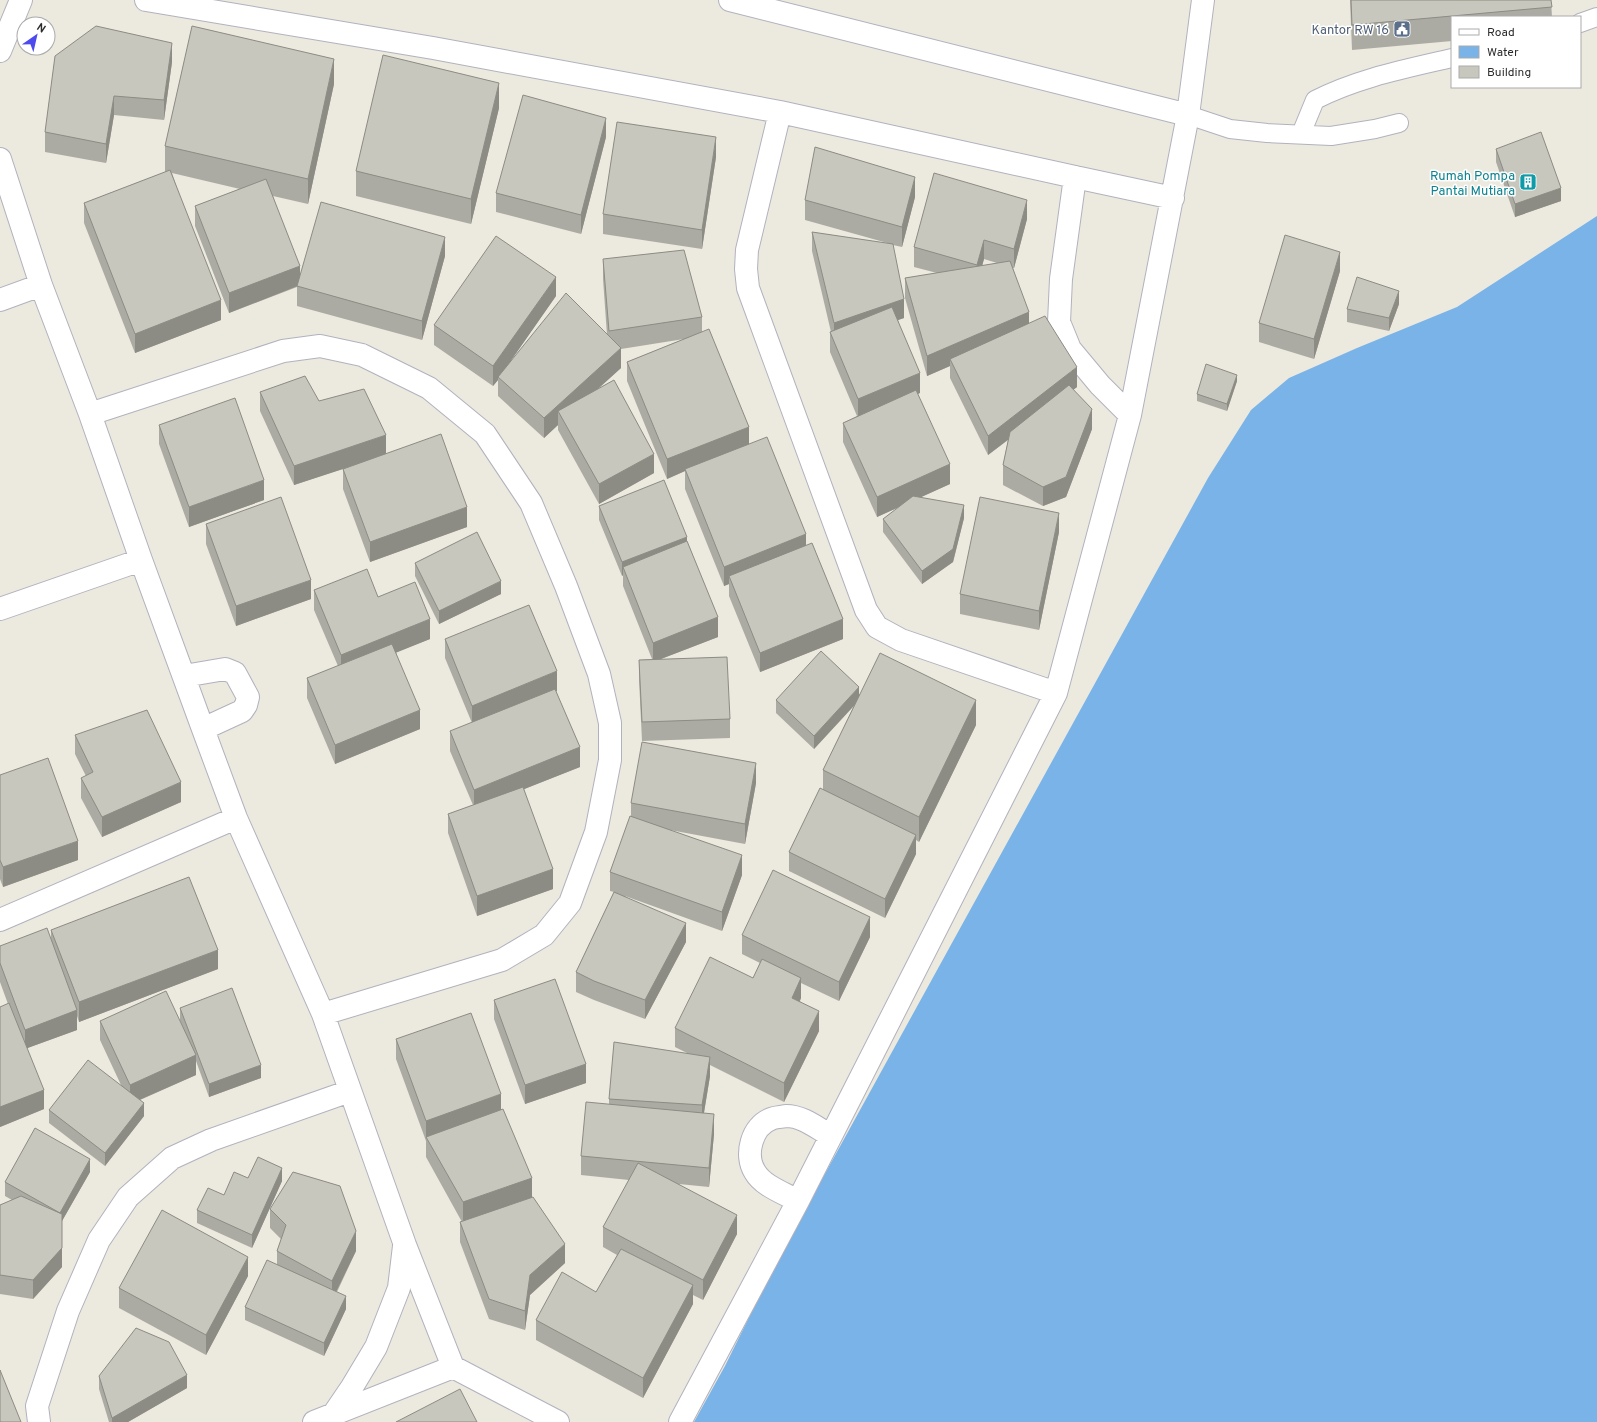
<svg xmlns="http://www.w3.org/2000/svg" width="1597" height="1422" font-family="Overpass,sans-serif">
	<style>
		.water { fill: #79b3e7 }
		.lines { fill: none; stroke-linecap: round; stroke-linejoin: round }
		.service-casing { stroke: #b2b2be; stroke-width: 20 }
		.minor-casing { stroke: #b2b2be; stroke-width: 24 }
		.service { stroke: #fff; stroke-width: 18 }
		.minor { stroke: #fff; stroke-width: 22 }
		.wall { fill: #acaba3; fill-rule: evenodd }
		.shaded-wall { fill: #8c8b84 }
		.building { fill: #c8c7bd; stroke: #8c8b84 }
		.labels { text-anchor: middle; stroke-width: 3; stroke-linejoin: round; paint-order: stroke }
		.service-label { font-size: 13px; fill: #4e5e75; stroke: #fff; text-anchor: end }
		.culture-label { font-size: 13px; fill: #0d838f; stroke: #fff; text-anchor: end }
	</style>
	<rect width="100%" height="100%" fill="#ece9df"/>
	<path class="water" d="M1597 216V1422H694L725 1366 778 1259 1208 478 1251 410 1289 378 1357 348 1457 307Z"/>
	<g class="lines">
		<g class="service-casing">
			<path id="service" d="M1580 23 1597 17
				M1188 115 1230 129 1267 133 1331 136 1375 129 1399 123
				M1301 134 1315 100C1358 78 1405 69 1452 58"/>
		</g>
		<g class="minor-casing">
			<path id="minor" d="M146 0 433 48 780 112 1075 177 1173 198
				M730 0 1188 115
				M0 51 21 0
				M780 112 747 250 746 269 748 288 866 610 877 627 901 640 1056 693
				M0 159 41 285 90 414 141 560 203 729 236 818 323 1014 405 1245 453 1367 558 1422
				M1075 177 1061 279 1059 322 1070 349 1100 385 1130 415
				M0 300 41 285
				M90 414 283 351 320 346 362 355 429 388 485 434 531 503 566 586 599 674 610 723V760L596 832 570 903 544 935 502 960 323 1014
				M0 609 141 560
				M184 676 225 669 235 673 248 697 246 705 242 711 203 729
				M0 920 236 818
				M798 1201C784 1193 763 1186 755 1172 744 1155 752 1126 771 1119 775 1117 782 1117 786 1116 803 1116 817 1128 831 1136
				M333 1415 352 1387 376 1347 399 1288 404 1246
				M39 1422 37 1406 68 1311 99 1240 128 1197 172 1158 211 1140 350 1091
				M314 1422 453 1367
				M680 1422 798 1201 1056 693 1130 415 1188 115 1203 0"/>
		</g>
		<use href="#service" class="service"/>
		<use href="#minor" class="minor"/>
	</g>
	<path class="wall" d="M1350 0H1551L1552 17H1452V41L1352 50Z
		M172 62 164 120 114 115 106 163 45 152V132Z
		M334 84 308 204 273 196 300 276 445 256 422 340 297 306V287L229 313 195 226V206L240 189 172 173 221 320 135 353 84 223V203L165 172V146Z
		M499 108 471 224 356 196V171Z
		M606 137 581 234 496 212V193Z
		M1496 149 1561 201 1515 217 1496 162Z
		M716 157 702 249 603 234V214Z
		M915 197 902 247 893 245 904 318 898 320 920 393 917 394 950 484 919 498 964 518 953 562 922 584 883 532V519L899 507 877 517 843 442V423L857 416 830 352V332H831L812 251V232L891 244 805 220V200Z
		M1027 219 1014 268H1013L1029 323 1077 387 1073 390 1092 429 1066 497 1043 506 1003 485V465L1008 440 988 455 950 378V366L927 376 905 298V278L937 273 914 267V247ZM984 259 997 263 982 266Z
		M603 259 702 317V332L749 444 806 545 843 639 760 672 729 596V584L724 586 685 489V471L667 479 627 381V362L684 339 621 349V368L598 389 654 473 599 504 558 430V425L544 438 498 396V380L493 386 434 345V325L556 296 510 361 607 335 603 279Z
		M1340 271 1314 359 1259 342V323Z
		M1399 304 1389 331 1347 322V309Z
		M1237 381 1227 411 1197 401V394Z
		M260 392 319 401 386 454 467 527 370 562 343 489V469L363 462 294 485 260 411Z
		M159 425 264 500 189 527 159 444Z
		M599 506 687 543 718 637 661 659 730 719V738L642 741 639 679V660L652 659 623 586V575L622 576 599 520Z
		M206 524 311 599 236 626 206 544Z
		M1059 532 1039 630 960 614V594Z
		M415 563 501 594 439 624 415 576Z
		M314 590 378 597 430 639 396 652 420 729 335 764 307 698V678L338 666 314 610Z
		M445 639 557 691H556L580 767 524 789 553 889 477 916 448 833V814L473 805 450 751V731L472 723 445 658Z
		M859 694 976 725 919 842 916 840V854L885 918 789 871V852L823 789V770L854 706 814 749 776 713V700Z
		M75 735 181 802 102 837 81 798V778L86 776 75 754Z
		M0 775 78 860 3 887 0 879Z
		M756 783 745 844 670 830 742 875 722 931 625 896 686 942 645 1019 594 1000 576 992V972L614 892 610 891V872L631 816V803Z
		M51 930 218 969 79 1022 77 1016V1030L27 1048 44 1109 0 1127V1007L8 1004 0 982V946L51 938Z
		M742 935 870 937 839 1001 801 983V998L800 1001 819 1031 784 1102 710 1065V1076L704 1113 714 1134 709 1187 679 1184 737 1234 703 1300 693 1295V1304L643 1398 536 1340V1320L596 1292 617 1255 603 1247V1227L629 1180 581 1175V1156L609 1105V1099L687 1053 675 1047V1028L753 978 760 963 742 954Z
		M494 1000 586 1083 525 1104 494 1019Z
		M180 1008 261 1078 209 1097 196 1061V1075L140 1100 144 1116 105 1166 49 1123V1110L121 1085 100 1040V1021L184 1030 180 1021Z
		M396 1039 501 1109 532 1197 565 1263 530 1295 525 1330 489 1319 460 1242V1222H462L426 1157V1140V1141L396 1059Z
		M90 1172 62 1221V1267L33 1299 0 1294V1205L12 1200 5 1196V1182Z
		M248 1178 282 1181 252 1248 197 1223V1210L224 1195Z
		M270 1209 356 1251 337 1292 346 1309 324 1356 245 1320V1307L277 1265V1251L281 1239 270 1228Z
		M248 1276 206 1355 119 1308V1288Z
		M99 1376 187 1388 128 1422H109L99 1389Z"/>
	<path class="shaded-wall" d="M172 43V62L164 120V100Z
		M334 59V84L308 204V179Z
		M499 83V108L471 224V199Z
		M114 96V115L106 163V144Z
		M606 118V137L581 234V215Z
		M716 137V157L702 249V230Z
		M915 177V197L902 247V227Z
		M1561 188V201L1515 217V204Z
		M1027 200V219L1014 268V249Z
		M445 237V256L422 340V321Z
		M984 240V259L977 284V265Z
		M1340 252V271L1314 359V339Z
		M300 266V285L229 313V293Z
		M556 277V296L499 378 498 377V380L493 386V366Z
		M1399 291V304L1389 331V318Z
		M904 299V318L834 342V323Z
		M221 300V320L135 353V334Z
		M1029 312V332L950 359V366L927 376V356Z
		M621 348V368L563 420 558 411V425L544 438V418Z
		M1077 367V387L988 455V436Z
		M920 373V393L858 418V399Z
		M1237 375V381L1227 411V404Z
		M1092 409V429L1066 497 1043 506V487Z
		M749 427V446L685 469V471L667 479V459Z
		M386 435V455L294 485V466Z
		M654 454V473L599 504V484Z
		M950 464V484L877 517V497Z
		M264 480V500L189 527V507Z
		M964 505V518L953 562 922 584V571Z
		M467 507V527L370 562V542Z
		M1059 513V532L1039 630V611Z
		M806 534V553L729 576V584L724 586V567Z
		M687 537V550L623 567V575L622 576V562Z
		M311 580V599L236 626V606Z
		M501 581V594L439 624V611Z
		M718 617V637L653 662V643Z
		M430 619V639L341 675V655Z
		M843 619V639L760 672V653Z
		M557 671V691L472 725V706Z
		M859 687V700L814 749V736Z
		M976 700V725L919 842V817Z
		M420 710V729L335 764V745Z
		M580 747V767L474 809V790Z
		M756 763V783L745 844V824Z
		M181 782V802L102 837V817Z
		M916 835V854L885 918V899Z
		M78 841V860L3 887V867Z
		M742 855V875L722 931V912Z
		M553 869V889L477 916V896Z
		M870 917V937L839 1001V982Z
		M686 923V942L645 1019V1000Z
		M218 950V969L79 1022V1002Z
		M801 978V998L792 1017V998Z
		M77 1010V1030L25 1049V1030Z
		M819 1011V1031L784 1102V1083Z
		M196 1055V1075L130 1104V1085Z
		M710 1057V1076L702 1124V1105Z
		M586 1064V1083L525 1104V1085Z
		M261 1065V1078L209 1097V1084Z
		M44 1090V1109L0 1127V1107Z
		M501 1094V1114L426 1137V1141V1121Z
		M144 1103V1116L105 1166V1153Z
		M714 1114V1134L709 1187V1168Z
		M90 1159V1172L62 1221V1267L33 1299V1280L60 1213Z
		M282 1168V1181L252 1248V1235Z
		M532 1178V1198L463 1222V1202Z
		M737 1215V1234L703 1300V1280Z
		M356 1231V1251L332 1300V1281Z
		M565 1244V1263L530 1295 525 1330V1311L530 1275Z
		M248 1257V1276L206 1355V1335Z
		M693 1285V1304L643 1398V1378Z
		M346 1296V1309L324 1356V1343Z
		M187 1375V1388L128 1422H112V1418Z"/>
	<path class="building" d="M1351 0H1551L1552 7 1352 25Z
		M96 26 172 43 164 100 114 96 106 144 45 132 55 56Z
		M192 26 334 59 308 179 165 146Z
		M383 55 499 83 471 199 356 171Z
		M523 95 606 118 581 215 496 193Z
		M617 122 716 137 702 230 603 214Z
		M1541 132 1561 188 1515 204 1496 149Z
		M815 147 915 177 902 227 805 200Z
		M170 170 221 300 135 334 84 203Z
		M934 173 1027 200 1014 249 984 240 977 265 914 247Z
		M266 179 300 266 229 293 195 206Z
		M321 202 445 237 422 321 297 286Z
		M812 232 893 244 904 299 834 323Z
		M1285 235 1340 252 1314 339 1259 323Z
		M496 236 556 277 493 366 434 325Z
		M684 250 702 317 609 331 603 259Z
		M1010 261 1029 312 927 356 905 278Z
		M1357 277 1399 291 1389 318 1347 309Z
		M566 293 621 348 544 418 498 377Z
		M892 307 920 373 858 399 830 332Z
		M1045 316 1077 367 988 436 950 359Z
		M709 329 749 427 667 459 627 362Z
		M1206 364 1237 375 1227 404 1197 394Z
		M305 376 319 401 364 389 386 435 294 466 260 392Z
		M614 380 654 454 599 484 558 411Z
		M1069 385 1092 409 1066 477 1043 487 1003 465 1010 432Z
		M916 390 950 464 877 497 843 423Z
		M235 398 264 480 189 507 159 425Z
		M441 434 467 507 370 542 343 469Z
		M767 437 806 534 724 567 685 469Z
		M664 480 687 537 622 562 599 506Z
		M913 496 964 505 953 549 922 571 883 519Z
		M281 497 311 580 236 606 206 524Z
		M980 497 1059 513 1039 611 960 594Z
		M477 532 501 581 439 611 415 563Z
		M687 541 718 617 653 643 623 567Z
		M812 543 843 619 760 653 729 576Z
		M367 569 378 597 415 582 430 619 341 655 314 590Z
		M529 605 557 671 472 706 445 639Z
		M392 644 420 710 335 745 307 678Z
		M821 651 859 687 814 736 776 700Z
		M880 653 976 700 919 817 823 770Z
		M727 657 730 719 642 722 639 660Z
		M555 689 580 747 474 790 450 731Z
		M147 710 181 782 102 817 81 778 93 772 75 735Z
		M642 742 756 763 745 824 631 803Z
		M48 758 78 841 3 867 0 860V775Z
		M523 787 553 869 477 896 448 814Z
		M820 788 916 835 885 899 789 852Z
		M630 816 742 855 722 912 610 872Z
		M773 870 870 917 839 982 742 935Z
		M189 877 218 950 79 1002 51 930Z
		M614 892 686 923 645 1000 594 981 576 972Z
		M47 928 77 1010 25 1030 0 963V946Z
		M710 957 753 978 762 959 801 978 792 998 819 1011 784 1083 675 1028Z
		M555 979 586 1064 525 1085 494 1000Z
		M232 988 261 1065 209 1084 180 1008Z
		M166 991 196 1055 130 1085 100 1021Z
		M9 1003 44 1090 0 1107V1007Z
		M471 1013 501 1094 426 1121 396 1039Z
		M614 1042 710 1057 702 1105 609 1099Z
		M88 1060 144 1103 105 1153 49 1110Z
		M586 1102 714 1114 709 1168 581 1156Z
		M503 1109 532 1178 463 1202 426 1137Z
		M35 1128 90 1159 60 1213 5 1182Z
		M258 1157 282 1168 252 1235 197 1210 208 1188 224 1195 234 1172 248 1178Z
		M638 1163 737 1215 703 1280 603 1227Z
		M293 1172 340 1186 356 1231 332 1281 277 1251 286 1225 270 1209Z
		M21 1196 62 1214V1248L33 1280 0 1275V1205Z
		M533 1197 565 1244 530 1275 525 1311 489 1299 460 1222Z
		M162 1210 248 1257 206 1335 119 1288Z
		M621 1249 693 1285 643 1378 536 1320 562 1272 596 1292Z
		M267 1260 346 1296 324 1343 245 1307Z
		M136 1328 169 1342 187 1375 112 1418 99 1376Z
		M0 1370 21 1422H0Z
		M460 1389 477 1422H396Z"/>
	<defs>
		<g id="civic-square" transform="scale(0.9)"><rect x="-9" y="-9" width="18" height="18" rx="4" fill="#5c6f8a" stroke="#fff"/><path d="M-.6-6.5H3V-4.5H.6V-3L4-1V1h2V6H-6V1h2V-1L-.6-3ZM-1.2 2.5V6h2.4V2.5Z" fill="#fff"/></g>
		<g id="building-square" transform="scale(0.9)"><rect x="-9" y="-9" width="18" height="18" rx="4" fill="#0f9aa8" stroke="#fff"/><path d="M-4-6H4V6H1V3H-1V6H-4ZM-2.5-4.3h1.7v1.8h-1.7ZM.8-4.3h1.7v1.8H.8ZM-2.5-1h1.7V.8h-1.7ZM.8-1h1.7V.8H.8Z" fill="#fff"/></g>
	</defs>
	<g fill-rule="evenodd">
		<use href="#civic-square" x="1402" y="29"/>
		<use href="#building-square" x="1528" y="182"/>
	</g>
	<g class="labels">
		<g class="service-label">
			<text x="1389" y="34">Kantor RW 16</text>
		</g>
		<g class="culture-label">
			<text x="1515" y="180">Rumah Pompa<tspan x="1515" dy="15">Pantai Mutiara</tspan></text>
		</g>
	</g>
	<rect x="1451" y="16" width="130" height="72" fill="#ffffff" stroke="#ababab"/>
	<rect x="1459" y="29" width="20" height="6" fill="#ffffff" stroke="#ababab"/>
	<text x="1487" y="36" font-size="12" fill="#2c2c2c">Road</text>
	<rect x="1459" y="46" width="20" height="12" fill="#79b3e7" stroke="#ababab"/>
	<text x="1487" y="56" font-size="12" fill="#2c2c2c">Water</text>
	<rect x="1459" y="66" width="20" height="12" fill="#c8c7bd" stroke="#ababab"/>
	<text x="1487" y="76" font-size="12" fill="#2c2c2c">Building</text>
	<g transform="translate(36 36) rotate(34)"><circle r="19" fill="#ffffff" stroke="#ababab"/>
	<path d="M0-3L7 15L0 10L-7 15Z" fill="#4d4aee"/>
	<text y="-6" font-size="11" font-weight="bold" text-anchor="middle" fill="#2c2c2c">N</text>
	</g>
</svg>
